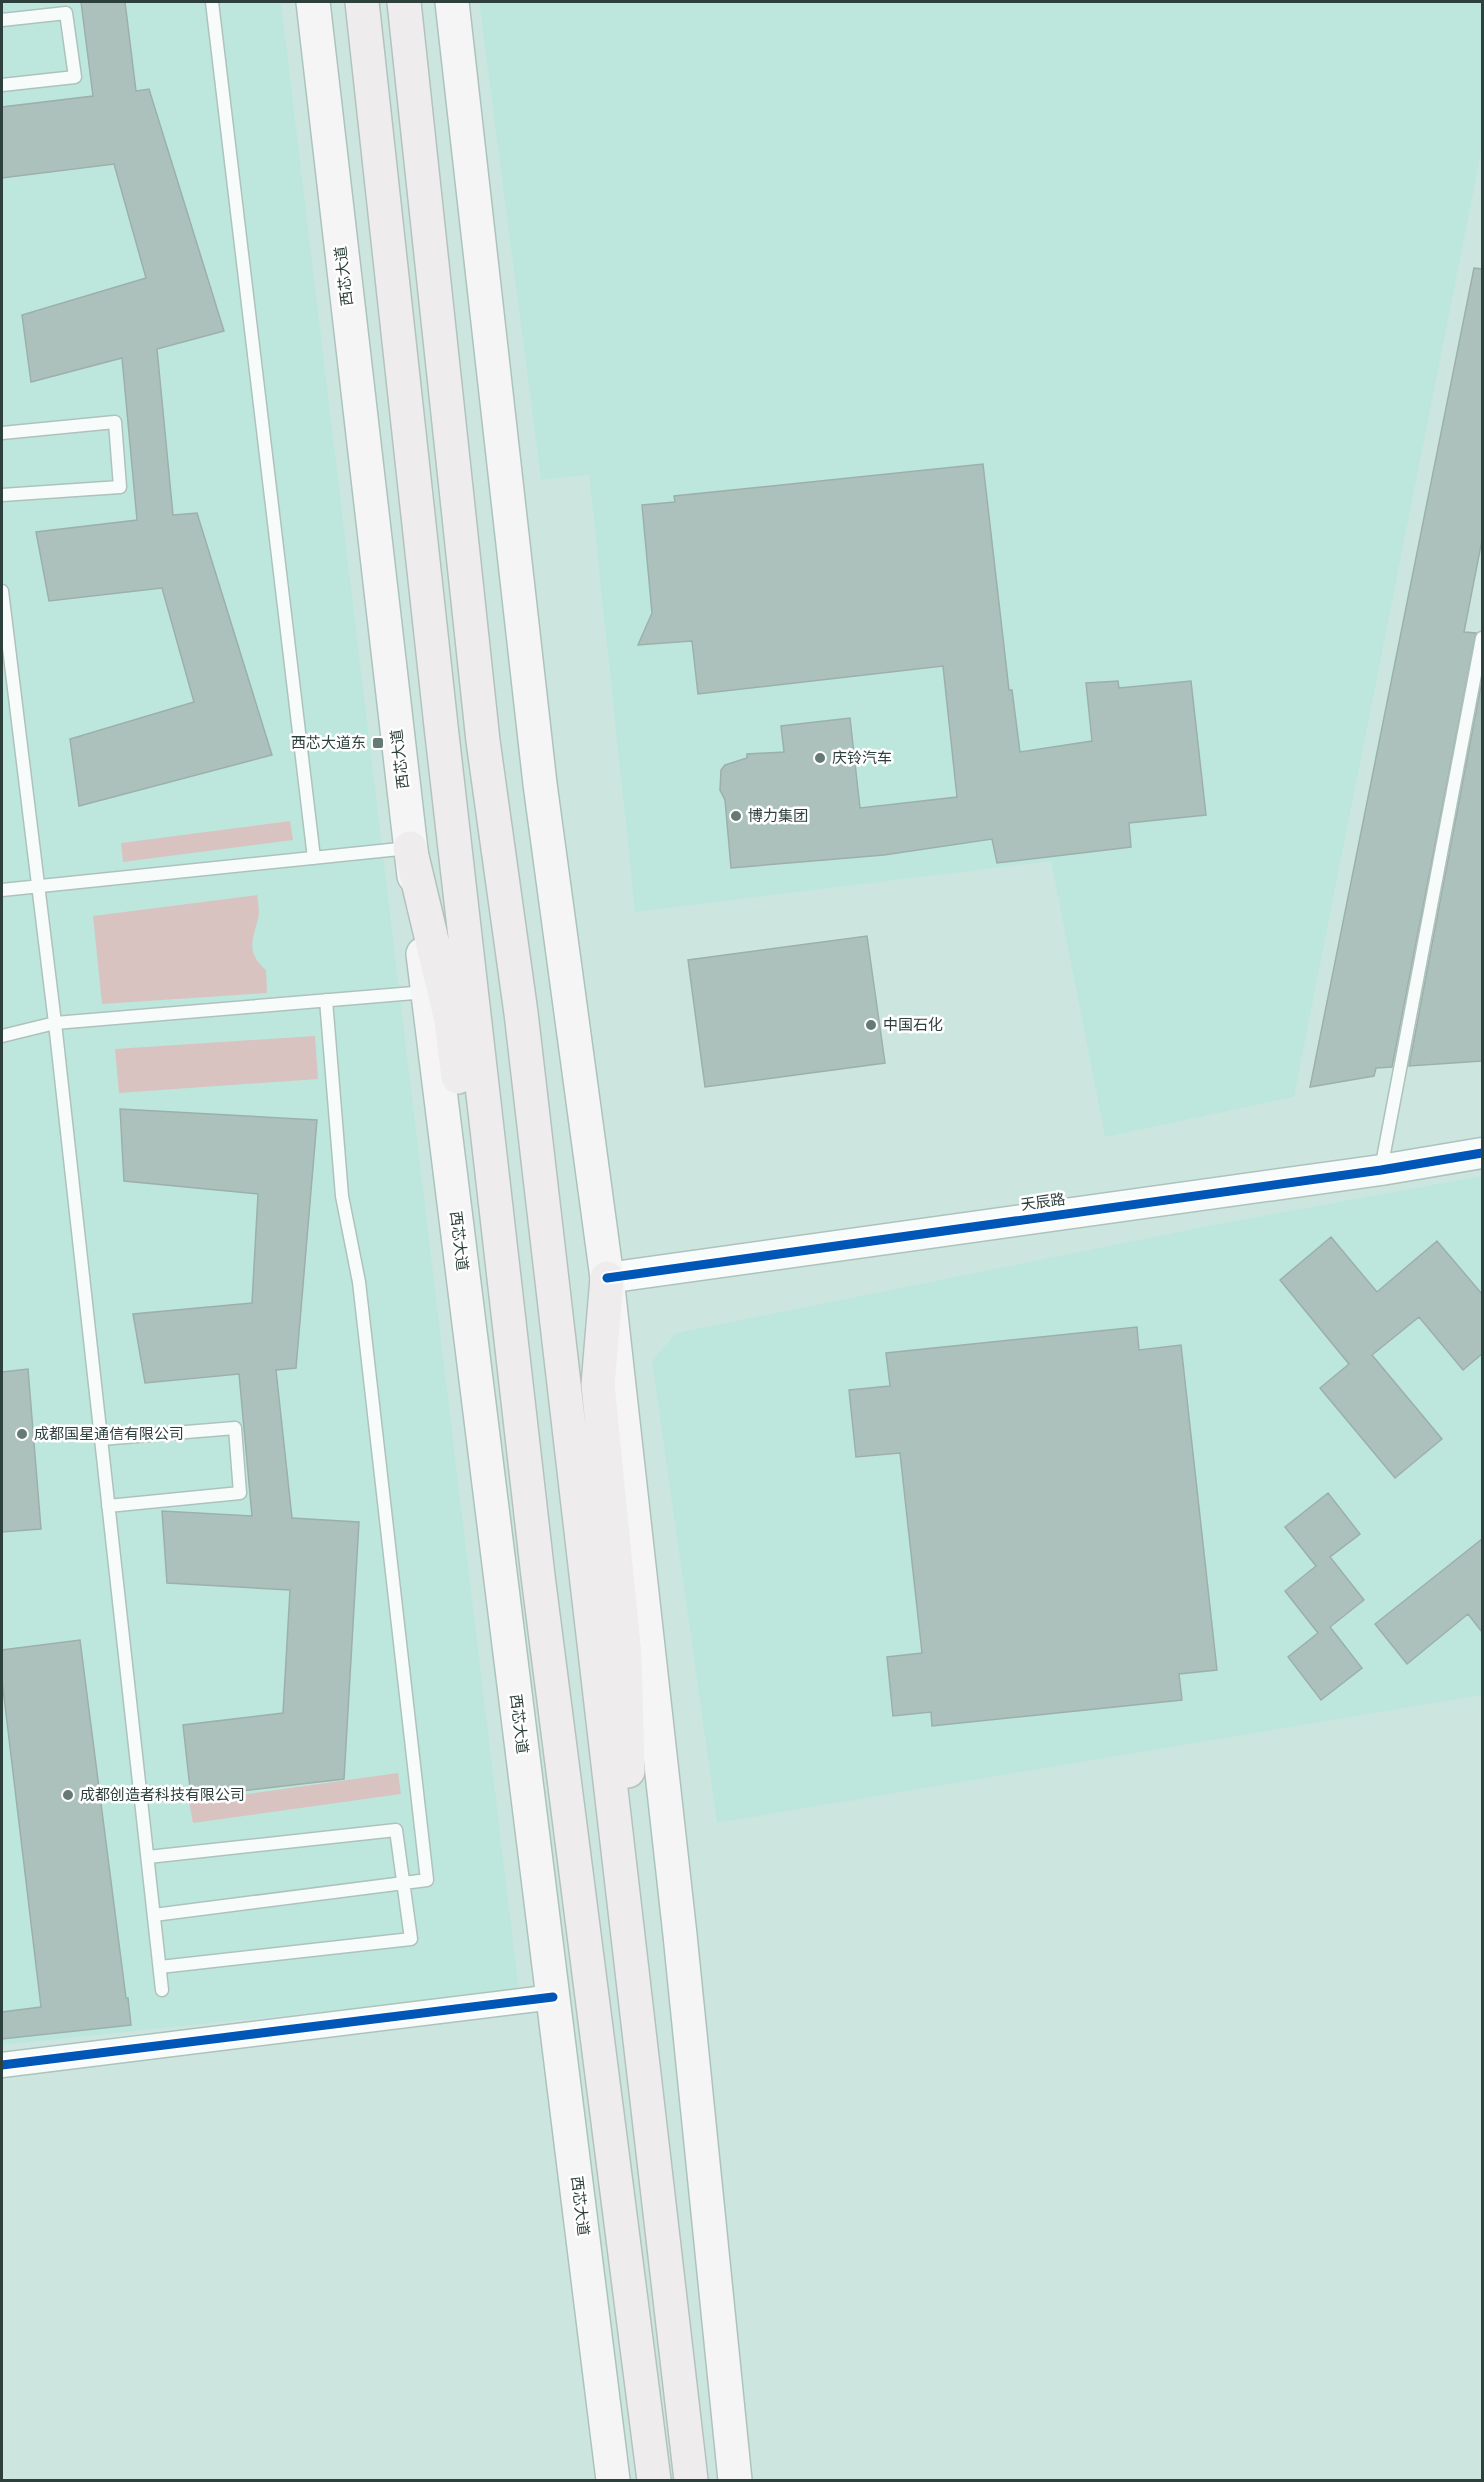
<svg xmlns="http://www.w3.org/2000/svg" width="1484" height="2482" font-family="'Fira Sans Condensed','Noto Sans SC',sans-serif">
	<style>
		.built { fill: #bde7dd }
		.green { fill: #d9c3c1 }
		.building { fill: #adc1bc; stroke: #9cb0ab; stroke-width: 1.5 }
		.lines { fill: none; stroke-linecap: round; stroke-linejoin: round }
		.service-casing { stroke: #aec2bd; stroke-width: 15 }
		.minor-casing { stroke: #aec2bd; stroke-width: 27 }
		.tertiary-casing { stroke: #aec2bd; stroke-width: 33 }
		.secondary-casing { stroke: #aec2bd; stroke-width: 36 }
		.trunk-casing { stroke: #b4c2be; stroke-width: 36 }
		.service { stroke: #f7fbfa; stroke-width: 12 }
		.minor { stroke: #f7fbfa; stroke-width: 24 }
		.tertiary { stroke: #f7fbfa; stroke-width: 30 }
		.secondary { stroke: #f4f5f4; stroke-width: 33 }
		.trunk { stroke: #eeecec; stroke-width: 33 }
		.cycleway-casing { stroke: #fff; stroke-width: 13 }
		.cycleway { stroke: #0057b8; stroke-width: 9 }
		.poi-dot { fill: #657a75; stroke: #fff; stroke-width: 2 }
		.labels { text-anchor: middle; stroke-width: 5; stroke-linejoin: round; paint-order: stroke }
		.street-label { font-size: 15px; fill: #2e403c; stroke: #fff }
		.poi-label { font-size: 15px; fill: #2e403c; stroke: #fff; text-anchor: start }
	</style>
	<rect width="100%" height="100%" fill="#cce6df"/>
	<path class="built" d="M2 2H281L519 1991 2 2045Z
		M479 2H1482V148L1294 1097 1105 1137 1051 861 635 912 589 475 541 480Z
		M1482 1176V1695L717 1823 652 1361 676 1333 1218 1224Z"/>
	<path class="green" d="M290 821 293 840 123 862 121 843Z
		M257 895C258 902 260 912 258 919 252 942 246 952 266 970L267 993 102 1004 93 916Z
		M315 1036 318 1079 119 1093 115 1049Z
		M398 1773 401 1794 193 1823 189 1802Z"/>
	<path class="building" d="M81 2H125L136 91 149 89 224 331 157 349 173 515 197 513 272 755 79 806 70 739 194 702 162 588 49 601 36 532 137 520 122 358 31 382 22 315 146 278 114 164 2 178V107L93 96Z
		M1474 268 1482 269V540L1464 632 1476 633 1392 1067 1376 1068 1374 1076 1310 1087Z
		M983 464 1009 690H1012L1020 752 1092 741 1086 683 1118 681 1119 688 1191 681 1206 815 1129 823 1131 847 997 863 992 839 884 855 731 868 725 800 720 790 721 770 725 765 747 758V754L784 752 781 726 850 718 860 808 957 797 943 666 698 694 692 641 638 645 652 613 642 505 675 502 674 496Z
		M1482 680V1061L1409 1066Z
		M867 936 885 1063 705 1087 688 960Z
		M120 1109 317 1120 296 1368 276 1370 292 1518 359 1522 344 1779 191 1797 183 1725 283 1713 290 1590 167 1583 162 1511 252 1516 239 1374 145 1383 133 1314 252 1303 258 1194 124 1181Z
		M1331 1237 1377 1292 1437 1241 1482 1294V1354L1463 1370 1419 1317 1372 1355 1442 1439 1395 1478 1320 1388 1349 1364 1280 1280Z
		M1137 1327 1139 1350 1181 1345 1217 1670 1179 1674 1182 1700 932 1726 931 1712 893 1716 887 1657 922 1653 900 1453 856 1457 849 1390 890 1386 886 1353Z
		M28 1369 41 1529 2 1532V1372Z
		M1328 1493 1360 1534 1330 1557 1364 1600 1330 1627 1362 1668 1321 1700 1288 1657 1318 1633 1285 1591 1316 1566 1285 1527Z
		M1482 1539V1632L1468 1614 1407 1664 1375 1624Z
		M80 1640 126 1998H128L131 2025 2 2039V2012L41 2007 2 1680V1650Z"/>
	<g class="lines">
		<g class="service-casing">
			<path id="service" d="M212 2 314 858
				M2 20 66 13 75 77 2 85
				M2 433 115 422 120 487 2 495
				M2 591 55 1023 162 1990
				M2 890 409 848
				M2 1036 55 1023 426 992
				M1381 1169 1482 638
				M101 1439 235 1428 240 1493 108 1506
				M148 1857 396 1830 411 1939 160 1967
				M154 1915 427 1880 359 1282 342 1196 326 1000"/>
		</g>
		<g class="minor-casing">
			<path id="minor" d="M2 2065 553 1997"/>
		</g>
		<g class="tertiary-casing">
			<path id="tertiary" d="M607 1278 1381 1170 1482 1153"/>
		</g>
		<g class="secondary-casing">
			<path id="secondary" d="M313 2 414 876
				M452 2 540 784 607 1278 680 1935 735 2480
				M423 954 613 2480"/>
		</g>
		<g class="trunk-casing">
			<path id="trunk" d="M362 2 441 726 538 1576 654 2480
				M404 2 483 741 521 1013 691 2480
				M410 848 451 1020 458 1077
				M607 1278 598 1385 625 1657 628 1771"/>
		</g>
		<use href="#service" class="service"/>
		<use href="#minor" class="minor"/>
		<use href="#tertiary" class="tertiary"/>
		<use href="#secondary" class="secondary"/>
		<use href="#trunk" class="trunk"/>
		<g class="cycleway-casing">
			<path id="cycleway" d="M607 1278 1381 1170 1482 1153
				M2 2065 553 1997"/>
		</g>
		<use href="#cycleway" class="cycleway"/>
	</g>
	<g class="poi-dot">
		<rect x="372" y="737" width="12" height="12" rx="3"/>
		<circle cx="820" cy="758" r="6"/>
		<circle cx="736" cy="816" r="6"/>
		<circle cx="871" cy="1025" r="6"/>
		<circle cx="22" cy="1434" r="6"/>
		<circle cx="68" cy="1795" r="6"/>
	</g>
	<g class="labels">
		<g class="street-label">
			<text transform="translate(344 276) rotate(-97)" y="5">西芯大道</text>
			<text transform="translate(400 759) rotate(-97)" y="5">西芯大道</text>
			<text transform="translate(1043 1202) rotate(-8)" y="5">天辰路</text>
			<text transform="translate(459 1241) rotate(83)" y="5">西芯大道</text>
			<text transform="translate(519 1724) rotate(83)" y="5">西芯大道</text>
			<text transform="translate(580 2206) rotate(83)" y="5">西芯大道</text>
		</g>
		<g class="poi-label">
			<text x="366" y="748" text-anchor="end">西芯大道东</text>
			<text x="832" y="763">庆铃汽车</text>
			<text x="748" y="821">博力集团</text>
			<text x="883" y="1030">中国石化</text>
			<text x="34" y="1439">成都国星通信有限公司</text>
			<text x="80" y="1800">成都创造者科技有限公司</text>
		</g>
	</g>
	<rect width="1484" height="2482" fill="none" stroke="#2e403c" stroke-width="6"/>
</svg>
